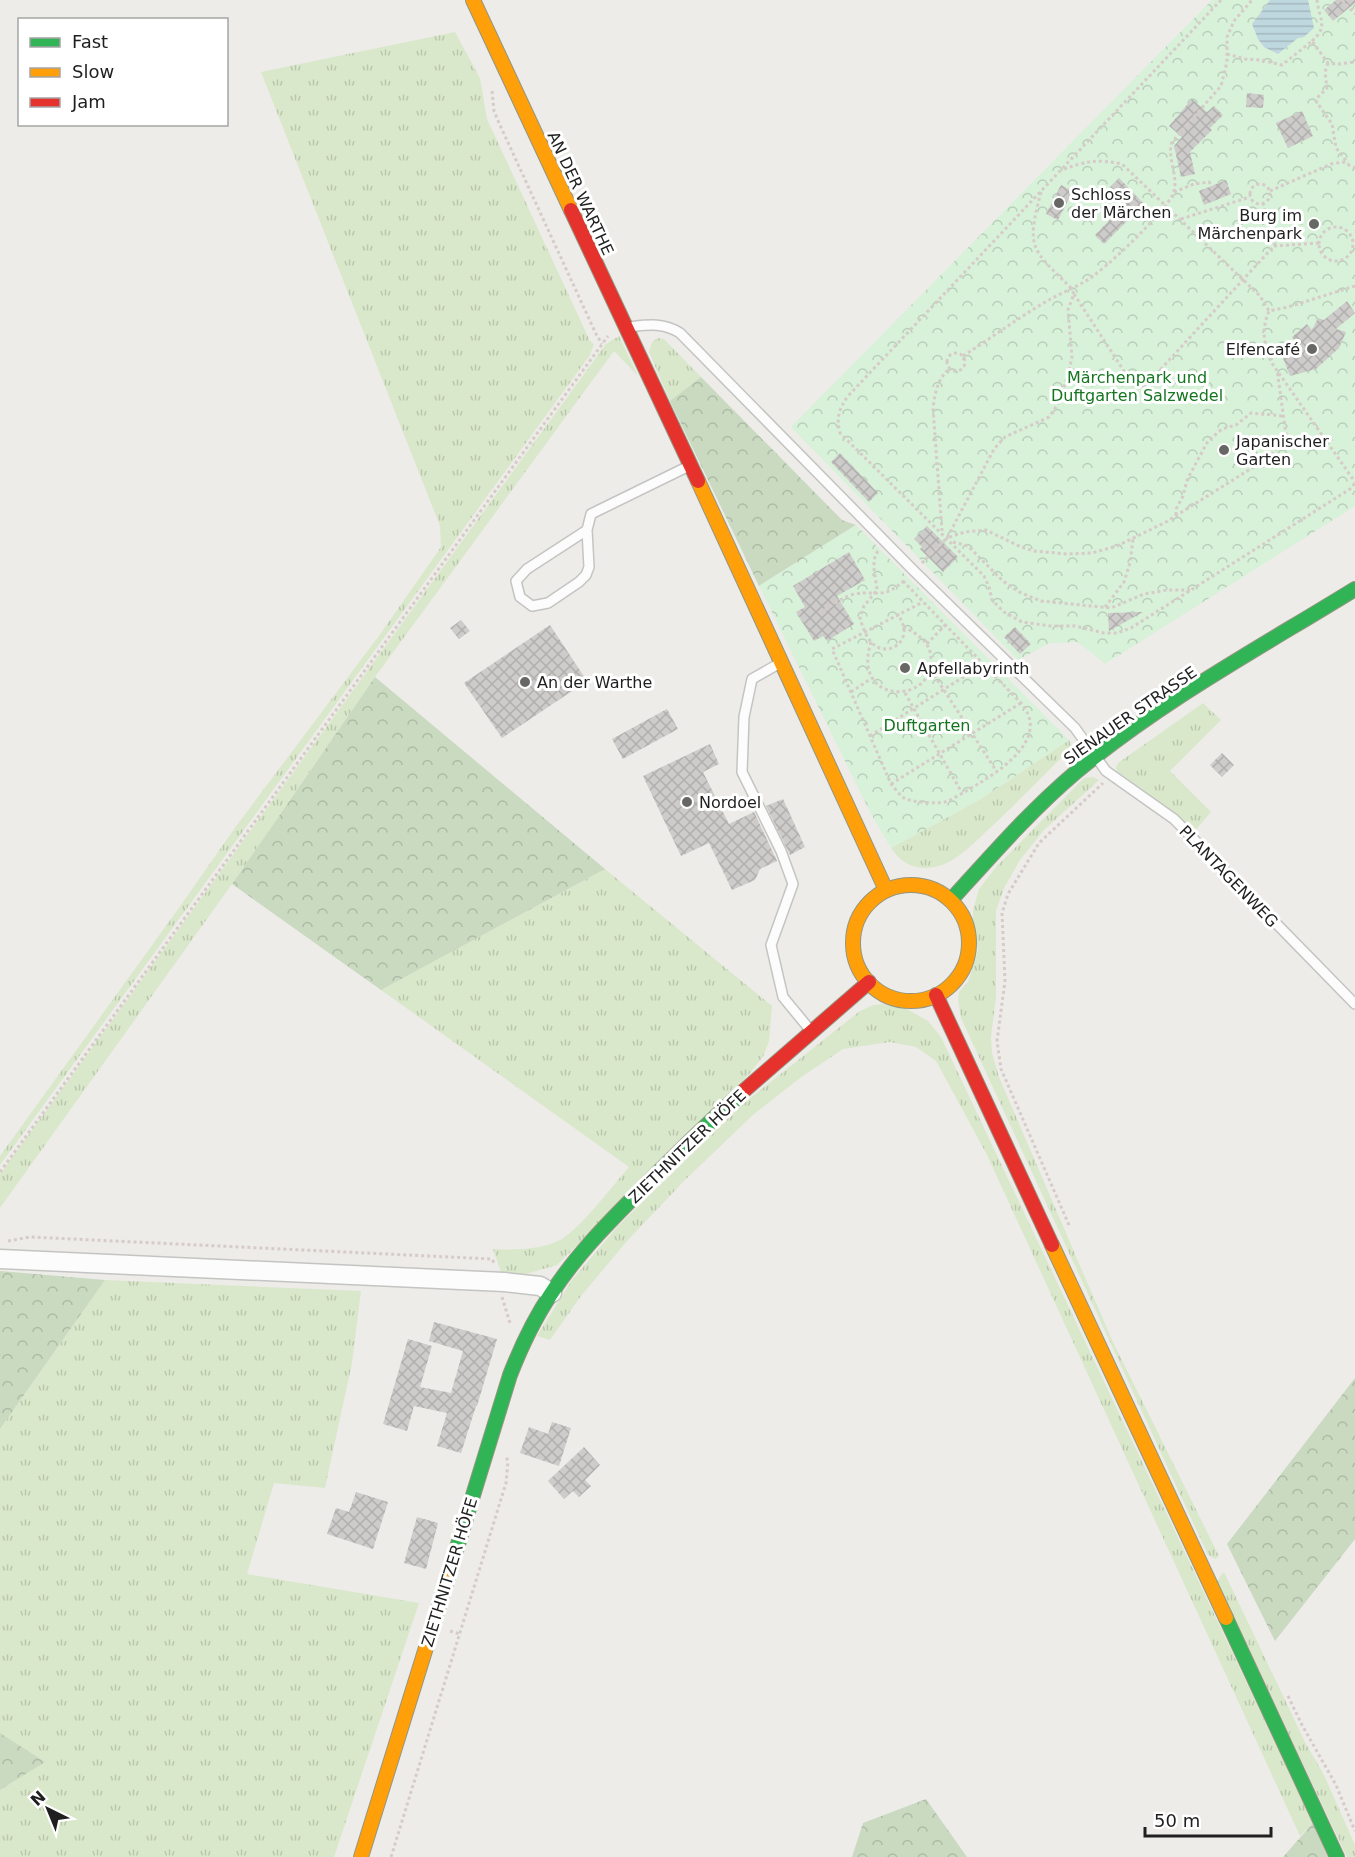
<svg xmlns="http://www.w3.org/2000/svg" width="1355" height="1857" font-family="'DejaVu Sans',sans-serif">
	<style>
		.grass { fill: url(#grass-tufts) }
		.forest { fill: url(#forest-crowns) }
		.park { fill: url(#park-crowns) }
		.water { fill: url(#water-rules) }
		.building { fill: url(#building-cross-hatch) }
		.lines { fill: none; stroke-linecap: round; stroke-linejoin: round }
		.lane-casing { stroke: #c4c4c2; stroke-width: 12 }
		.street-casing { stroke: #c4c4c2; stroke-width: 21 }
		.fast-casing { stroke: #949682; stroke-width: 16 }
		.slow-casing { stroke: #949682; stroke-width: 16 }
		.jam-casing { stroke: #949682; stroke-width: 16 }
		.path { stroke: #d6cbc8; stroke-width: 3; stroke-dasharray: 3 3; stroke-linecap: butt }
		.lane { stroke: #fcfcfc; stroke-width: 9 }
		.street { stroke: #fcfcfc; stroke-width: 18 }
		.fast { stroke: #30b455; stroke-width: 14 }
		.slow { stroke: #ff9f0a; stroke-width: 14 }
		.jam { stroke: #e5322d; stroke-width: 14 }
		.poi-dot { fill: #676766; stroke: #fff; stroke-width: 2 }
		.labels { text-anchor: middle; stroke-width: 6; stroke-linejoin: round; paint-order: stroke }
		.street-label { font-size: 16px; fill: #1f1f1f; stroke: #fff }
		.poi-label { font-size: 16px; fill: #1f1f1f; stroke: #fff; text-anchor: start }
		.park-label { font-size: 16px; fill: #15761f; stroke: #fff }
	</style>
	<defs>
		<pattern id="grass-tufts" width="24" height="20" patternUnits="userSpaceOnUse" patternTransform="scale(1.5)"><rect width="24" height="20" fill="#d9e8ca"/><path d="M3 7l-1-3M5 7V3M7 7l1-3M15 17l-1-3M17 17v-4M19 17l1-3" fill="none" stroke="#bac7ad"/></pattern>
		<pattern id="forest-crowns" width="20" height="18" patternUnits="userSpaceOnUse" patternTransform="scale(1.5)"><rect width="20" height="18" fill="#c9dac0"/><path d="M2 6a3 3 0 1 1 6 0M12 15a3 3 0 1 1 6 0" fill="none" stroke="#acbba5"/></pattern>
		<pattern id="park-crowns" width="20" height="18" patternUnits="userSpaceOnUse" patternTransform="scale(1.5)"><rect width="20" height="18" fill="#d8f1d9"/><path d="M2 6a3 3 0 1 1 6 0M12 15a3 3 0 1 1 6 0" fill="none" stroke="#b9ceba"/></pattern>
		<pattern id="water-rules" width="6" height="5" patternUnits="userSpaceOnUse" patternTransform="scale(1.5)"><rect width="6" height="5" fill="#bfd7de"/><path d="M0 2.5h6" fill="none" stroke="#a4b8be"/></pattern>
		<pattern id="building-cross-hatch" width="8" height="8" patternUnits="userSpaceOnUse" patternTransform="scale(1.5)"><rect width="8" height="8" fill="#ceccca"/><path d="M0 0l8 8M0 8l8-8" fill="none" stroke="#b0afad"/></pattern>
	</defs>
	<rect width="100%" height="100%" fill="#edece9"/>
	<path class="grass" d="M455 32 480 78 487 119 590 341 594 344 590 355 0 1165V1156L181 905 234 829 381 633 441 547 440 526 261 72Z
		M619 336 638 376 614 351 375 677 232 884 0 1208V1174L606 344Z
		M658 338 664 339 701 377 670 401 649 352 652 342Z
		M1203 703 1221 720 1170 771 1211 812 1194 832 1174 812 1117 771 1116 767 1118 763Z
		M1069 740 1072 747C1045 774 1018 802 990 828 977 840 963 855 947 863 924 873 904 868 891 848L981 799Z
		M1093 777 1099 780 1044 830 1020 860 1004 888 996 911V997L991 1037 992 1053 999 1077 1112 1340 1219 1556 1215 1559 1208 1555 961 1018 958 1000 959 992 968 982 978 950 973 923V910L979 889 996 867 1084 778Z
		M605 869 772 1006 769 1041 764 1055 750 1073 557 1265 522 1275H502L493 1249C515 1250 537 1250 558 1241 578 1232 613 1185 629 1167L381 990Z
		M883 1004 907 1009 928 1021 941 1037 1313 1823 1300 1836 987 1155 936 1061 916 1047 890 1042 843 1049 800 1078 754 1114 684 1181 628 1240 581 1296 550 1340 537 1336 572 1280 618 1226 744 1103 860 1011 873 1005Z
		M105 1280 361 1291 352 1363 325 1488 274 1483 247 1574 419 1603 334 1857H0V1790L44 1762 0 1733V1429Z
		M1224 1572 1305 1742 1324 1775 1355 1845V1857H1347L1217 1582 1221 1575Z"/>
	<path class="forest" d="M701 377 842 520 856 525 759 586 670 401Z
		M375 677 605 869 381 990 232 884Z
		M0 1271 105 1280 0 1429Z
		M1355 1378V1539L1275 1641 1227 1544Z
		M0 1733 45 1762 0 1790Z
		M926 1799 967 1857H852L863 1823Z
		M1313 1823 1328 1857H1283Z"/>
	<path class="park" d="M1212 0H1355V506L1105 664 1092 653 1077 642 1050 643 1018 660 791 427Z
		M856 525 1069 740 981 799 891 848 871 814 759 586Z"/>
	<path class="water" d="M1270 0H1308L1314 28 1304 37 1298 38 1278 54 1264 47 1258 39 1252 24Z"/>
	<path class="building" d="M1336 0H1355V3L1333 21 1324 10Z
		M1247 93 1264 95 1263 108 1246 107Z
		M1192 99 1207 112 1214 106 1223 115 1210 128 1212 130 1190 152 1195 174 1181 177 1174 146 1182 137 1169 126Z
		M1302 111 1313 136 1288 148 1276 123Z
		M1119 178 1150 210 1142 218 1136 212 1104 244 1095 235 1126 203 1110 187Z
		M1226 180 1231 194 1204 205 1199 191Z
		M1061 185 1073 191 1058 220 1046 214Z
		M1347 301 1355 313 1336 329 1346 332 1339 348 1316 369 1290 376 1281 353 1287 350 1286 348 1297 343 1292 337 1307 324 1312 330 1318 318 1324 320Z
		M840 453 878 493 869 502 831 462Z
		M927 526 958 557 943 572 920 549 922 547 914 539Z
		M849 552 865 580 837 596 854 624 827 641 823 636 814 641 796 612 805 607 793 586Z
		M1143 612 1109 631 1108 613Z
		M461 620 470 631 459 639 450 628Z
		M550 625 587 681 502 738 464 683Z
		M1015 627 1031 644 1020 654 1004 637Z
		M667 709 678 729 623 759 612 739Z
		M710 744 719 764 703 772 729 824 754 812 777 861 760 869 755 880 732 890 709 843 681 856 643 776Z
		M1222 753 1234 765 1222 777 1210 765Z
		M783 799 805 847 790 855 766 806Z
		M434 1322 497 1339 477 1406H476L461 1453 437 1446 447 1413 414 1406 407 1431 383 1424 408 1339 432 1346 420 1387 451 1393 463 1351 429 1341Z
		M552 1422 571 1428 559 1466 520 1453 529 1427 548 1434Z
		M584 1447 600 1465 585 1480 591 1486 579 1497 573 1491 564 1499 548 1481Z
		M356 1492 388 1502 373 1549 327 1534 336 1508 349 1512Z
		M417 1517 438 1523 426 1569 404 1563Z"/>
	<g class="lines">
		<g class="lane-casing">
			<path id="lane" d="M628 327C647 325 663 322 680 333L914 571 1075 728 1106 771 1174 819 1355 1004
				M587 530 589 567 586 575 579 582 548 603 532 606 520 597 516 581 527 569 587 530 591 514 691 465
				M780 663 752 679 744 717 742 772 781 851 793 884 771 945 783 997 811 1031"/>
		</g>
		<g class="street-casing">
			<path id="street" d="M0 1259 504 1282 540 1286 552 1293"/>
		</g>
		<g class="fast-casing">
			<path id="fast" d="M951 900C991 856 1030 811 1076 772 1161 701 1261 647 1355 589
				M447 1580 510 1375C521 1347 534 1319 551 1294 574 1258 604 1227 634 1197 668 1162 703 1128 739 1095
				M1226 1618 1337 1857"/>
		</g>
		<g class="slow-casing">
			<path id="slow" d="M473 0 571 210
				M698 481 886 890
				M853 943a58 58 0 1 1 116 0a58 58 0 1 1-116 0Z
				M1052 1245 1226 1618
				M361 1857 447 1580"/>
		</g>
		<g class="jam-casing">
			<path id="jam" d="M571 210 698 481
				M936 995 1052 1245
				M739 1095 869 982"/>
		</g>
		<path class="path" d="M1221 0 848 396C839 409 836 417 840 433L984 576 989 587 992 600 1004 612 1022 622 1051 626H1075L1104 633H1117L1131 628 1350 489 1355 483
			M1342 0 1355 14
			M1312 41C1329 26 1319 19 1317 0
			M1227 54 1245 59 1261 60 1282 65 1312 41 1328 63 1338 64 1355 62
			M1328 63 1325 72 1327 88 1317 98 1316 101 1332 124 1336 148 1348 163
			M492 91 494 111 499 123 596 334 602 344
			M1064 169C1087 161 1097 159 1122 164L1260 296 1269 311
			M1250 194a10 10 0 1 1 20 0a10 10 0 1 1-20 0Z
			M1270 191 1331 164 1343 162 1355 168
			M1041 192C1026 249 1031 248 1071 288L1074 294 1068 310 1072 357 1068 375 1058 404 1049 417 1005 437 994 449 947 538 965 532 986 530 1021 547 1034 551 1067 554 1092 553 1117 546 1166 522 1252 468 1272 454 1283 441 1286 434 1277 370
			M1174 192 1194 184 1209 182 1212 186
			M1181 219 1250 197
			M1319 244a17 17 0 1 1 34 0a17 17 0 1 1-34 0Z
			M1274 246 1319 243
			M1355 286 1288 307 1269 311C1261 330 1264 343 1271 362L1355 482
			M1074 294 1133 385 1139 388 1147 384 1274 246 1275 243 1263 204
			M947 362a9 9 0 1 1 18 0a9 9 0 1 1-18 0Z
			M963 356C991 338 1018 318 1047 301 1059 294 1072 289 1084 282 1104 271 1161 216 1172 196 1181 180 1166 158 1172 142L1221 86 1227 62V37L1234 21 1252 0
			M1176 515V509L1183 496 1187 480 1208 441 1222 429 1236 425 1251 413 1283 416
			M942 531 933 408C935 393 937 380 949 369
			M953 542 968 546 1003 581 1019 592 1041 601 1111 608 1144 594 1167 590H1190
			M878 551C870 562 876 577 877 590L864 606 860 618C862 626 867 639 873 644 884 654 902 648 904 633 905 626 901 620 898 614
			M922 563 947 538
			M903 581 1021 703C1050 737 1004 768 978 784 967 790 956 798 945 802 937 804 910 802 904 798 899 795 895 788 891 784L832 649 923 602
			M1105 607 1124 582 1130 563 1133 539
			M825 610C834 604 844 596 855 594 880 590 882 600 905 580
			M871 642C869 649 867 657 868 665 872 703 930 699 931 662 932 643 919 635 904 627
			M927 644 946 624
			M931 670 997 772
			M851 692 872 678
			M905 693 962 793
			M870 736 984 664
			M891 784 1021 703
			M0 1172 608 336
			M1069 1225 1001 1069 997 1041 1005 981 1002 913 1008 894 1039 843 1103 783
			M8 1241 30 1237 492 1259 495 1265
			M502 1297 510 1323
			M450 1631 460 1634
			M1288 1696 1302 1725 1336 1785 1355 1831
			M391 1857 506 1483 508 1461 506 1457"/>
		<use href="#lane" class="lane"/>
		<use href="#street" class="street"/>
		<use href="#fast" class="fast"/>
		<use href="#slow" class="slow"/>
		<use href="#jam" class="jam"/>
	</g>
	<g class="poi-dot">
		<circle cx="1059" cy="203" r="6"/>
		<circle cx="1314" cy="224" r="6"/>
		<circle cx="1312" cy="349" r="6"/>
		<circle cx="1224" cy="450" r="6"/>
		<circle cx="905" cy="668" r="6"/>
		<circle cx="525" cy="682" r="6"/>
		<circle cx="687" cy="802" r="6"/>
	</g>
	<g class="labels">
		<g class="street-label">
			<text transform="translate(581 193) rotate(65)" y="6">AN DER WARTHE</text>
			<text transform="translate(1130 715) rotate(-35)" y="6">SIENAUER STRASSE</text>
			<text transform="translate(1229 876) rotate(46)" y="6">PLANTAGENWEG</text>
			<text transform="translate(687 1146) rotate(-44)" y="6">ZIETHNITZER HÖFE</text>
			<text transform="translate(449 1572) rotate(-73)" y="6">ZIETHNITZER HÖFE</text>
		</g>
		<g class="poi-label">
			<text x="1071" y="200">Schloss<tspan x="1071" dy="18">der Märchen</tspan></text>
			<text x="1302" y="221" text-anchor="end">Burg im<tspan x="1302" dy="18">Märchenpark</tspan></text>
			<text x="1300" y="355" text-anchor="end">Elfencafé</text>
			<text x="1236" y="447">Japanischer<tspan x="1236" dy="18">Garten</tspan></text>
			<text x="917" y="674">Apfellabyrinth</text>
			<text x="537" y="688">An der Warthe</text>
			<text x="699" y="808">Nordoel</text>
		</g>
		<g class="park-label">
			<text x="1137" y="383">Märchenpark und<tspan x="1137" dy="18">Duftgarten Salzwedel</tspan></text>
			<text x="927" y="731">Duftgarten</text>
		</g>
	</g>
	<rect x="18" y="18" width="210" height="108" fill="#ffffff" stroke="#a5a5a5" stroke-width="1.5"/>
	<rect x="30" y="38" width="30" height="9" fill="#30b455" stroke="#a5a5a5" stroke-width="1.5"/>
	<text x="72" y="48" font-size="18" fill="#1f1f1f">Fast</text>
	<rect x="30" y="68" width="30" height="9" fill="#ff9f0a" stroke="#a5a5a5" stroke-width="1.5"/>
	<text x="72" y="78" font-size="18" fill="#1f1f1f">Slow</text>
	<rect x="30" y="98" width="30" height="9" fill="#e5322d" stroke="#a5a5a5" stroke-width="1.5"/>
	<text x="72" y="108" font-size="18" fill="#1f1f1f">Jam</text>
	<g transform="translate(48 1809) rotate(317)" stroke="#ffffff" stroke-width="4.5" paint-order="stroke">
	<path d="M0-4.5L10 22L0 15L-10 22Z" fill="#1f1f1f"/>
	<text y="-9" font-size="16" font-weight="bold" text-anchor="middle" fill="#1f1f1f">N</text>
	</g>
	<path d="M1145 1827v9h126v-9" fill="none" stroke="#1f1f1f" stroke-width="3"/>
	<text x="1154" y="1827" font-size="18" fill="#1f1f1f" stroke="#ffffff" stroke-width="4.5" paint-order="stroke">50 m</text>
</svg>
